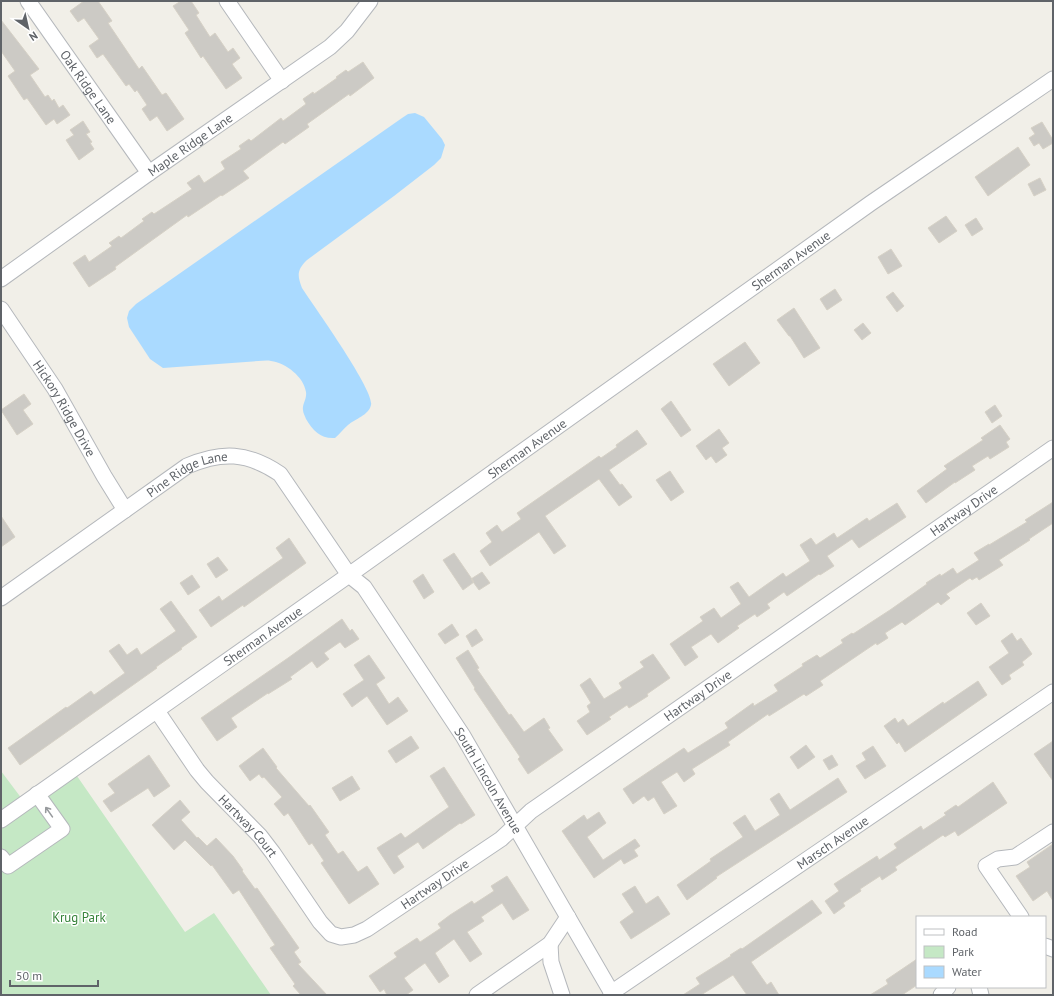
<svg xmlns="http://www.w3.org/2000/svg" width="1054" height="996" font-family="'PT Sans',sans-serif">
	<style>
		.green { fill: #c5e8c5 }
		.water { fill: #aadaff }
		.building { fill: #cccac5; stroke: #d6d1c6 }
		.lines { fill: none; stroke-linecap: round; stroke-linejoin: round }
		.minor-casing { stroke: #b5b8bc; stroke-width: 17 }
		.minor { stroke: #fff; stroke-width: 15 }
		.oneway { stroke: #979a9d }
		.labels { text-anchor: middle; stroke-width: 3; stroke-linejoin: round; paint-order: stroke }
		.street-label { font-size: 13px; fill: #5f6368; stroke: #fff }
		.park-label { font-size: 13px; fill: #348238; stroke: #fff }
	</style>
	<rect width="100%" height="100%" fill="#f1efe8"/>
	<path class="green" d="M1 771 25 803 1 818Z
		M77 776 185 932 214 913 271 995H1V828Z"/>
	<path class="water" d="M415 113 424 117 442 139 445 145 441 158 434 165 394 196 307 260C297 270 297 275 302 288 313 305 375 391 371 405 369 415 355 419 348 425 343 429 340 434 335 438 321 439 313 431 306 419 305 416 303 413 303 410 302 404 307 399 306 392 304 377 286 363 271 361 267 360 262 361 258 361L163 368 150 359 129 327 127 318 129 311 136 304 402 118 408 114Z"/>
	<path class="building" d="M84 1H98L112 21 108 23 139 69 142 66 162 95 166 93 184 119 167 131 157 116 150 121 142 109 147 105 137 90 135 92 129 84 126 86 103 54 97 58 89 46 99 39 84 18 78 22 70 11Z
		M181 1H191L199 13 196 15 210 37 215 33 228 52 233 48 240 58 232 64 242 78 226 89 203 56 201 58 185 33 189 30 173 6Z
		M1 20 39 69 30 75 45 97 48 95 52 101 54 99 59 108 63 105 70 115 57 124 54 119 46 125 27 98 24 100 8 76 15 71 1 51Z
		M363 62 374 78 350 96 349 94 307 124 309 127 285 144 283 142 243 171 249 178 222 196 221 195 188 217 187 215 115 267 116 269 89 287 73 263 85 255 89 262 112 246 109 243 119 236 121 238 144 221 142 219 152 212 154 214 192 189 187 183 199 175 204 183 225 169 221 162 241 149 239 146 249 139 251 141 281 118 283 121 306 104 303 99 313 92 314 94 337 78 336 77 346 70 348 72Z
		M83 121 90 132 86 134 92 142 90 143 94 149 79 160 66 140 74 135 70 130Z
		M1042 122 1053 140V143L1043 149 1039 143 1034 146 1029 138 1035 134 1031 128Z
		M1018 147 1030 165 988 196 975 177Z
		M1040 178 1046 190 1034 196 1028 184Z
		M946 216 957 231 939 243 928 228Z
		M976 218 983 229 972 236 965 225Z
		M891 249 902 266 888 274 878 257Z
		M835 289 842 300 827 310 820 299Z
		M893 292 904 306 897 312 886 297Z
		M794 308 820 348 804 358 790 336H789L777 320Z
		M863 323 871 333 862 340 854 330Z
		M745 342 760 363 729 386 713 364Z
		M24 394 31 404 23 410 33 424 17 435 1 410Z
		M671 401 691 430 681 437 661 409Z
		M995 405 1002 416 992 423 985 412Z
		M1000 425 1010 439 1006 442 1009 447 990 459 988 456 972 466 975 470 955 483V482L926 503 917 491 947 469 944 466 983 440 981 438Z
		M719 429 729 443 722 448 727 455 716 463 711 456 706 460 696 446Z
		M637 430 647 444 609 470 620 485 622 484 632 497 619 506 599 479 545 516 566 546 554 554 539 532 490 566 480 551 492 542 486 533 497 525 502 532 521 519 517 513 599 456 601 458 617 447 616 445Z
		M670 471 684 492 671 501 656 480Z
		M1053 502V523L1029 539 1030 540 999 560 1003 565 979 580 977 577 972 580 970 578 946 594 950 598 941 605 938 602 905 625 902 622 885 633 888 638 877 645 876 643 820 681 823 685 806 696 804 694 769 716 768 714 728 742 730 745 692 769 695 774 684 782 677 772 661 782 677 806 664 814 654 797 648 801 644 796 633 804 623 789 684 748 688 753 728 728 725 723 753 703 754 706 778 691 774 685 803 666 802 664 817 655 820 658 843 643 841 640 852 633 853 634 890 610 927 584 926 583 940 574 941 576 953 568 957 574 979 560 974 553 989 544V545L1027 522 1025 520Z
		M897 503 906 517 859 548 852 539 827 556 834 566 820 575 819 574 787 596 784 592 767 604 770 608 757 617 755 614 737 626 739 628 718 643 711 634 691 647 698 657 685 666 670 644 703 621 700 617 714 608 721 618 741 604 730 587 738 582 749 597 783 573 786 577 810 561 800 545 811 538 816 545 834 533 837 538 867 518 869 521Z
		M1 516 15 537 1 547Z
		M289 538 306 563 244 607 243 605 211 627 199 610 219 596 222 601 283 558 276 548Z
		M454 553 474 582 463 590 443 560Z
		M218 557 228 570 216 578 207 564Z
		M482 572 490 583 479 590 471 579Z
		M423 574 434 592 424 599 413 581Z
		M192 575 200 587 188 595 180 583Z
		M171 601 197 637 181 648 182 649 156 667 157 668 20 765 8 748 66 707 67 708 91 691 94 695 125 673 109 651 119 644 127 655 137 648 141 655 176 631 160 609Z
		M981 603 990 616 976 625 967 613Z
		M342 619 350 631 352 629 359 639 345 648 340 642 324 653 329 659 317 668 312 661 290 677 292 679 268 694V693L231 718 237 727 217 741 201 718 288 658Z
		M452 624 459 635 445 644 438 634Z
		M476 629 483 640 472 647 466 636Z
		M1012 633 1017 641 1021 638 1032 654 1022 662 1024 665 1009 675 1011 679 1002 685 989 667 1009 653 1001 641Z
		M468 650 479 668 477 669 509 715 511 714 524 732 544 718 550 728 548 729 563 750 528 774 518 759 520 757 474 689 475 688 456 658Z
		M653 654 670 678 647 694 648 696 629 708 627 705 609 717 611 719 587 735 577 721 590 712 587 706 591 703 580 685 590 678 604 699 622 688 619 683 644 667 640 662Z
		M369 655 385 678 376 684 389 704 398 697 408 711 387 725 367 696 352 707 343 694 364 680 354 665Z
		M978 681 987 695 905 752 899 742 897 744 884 726 895 718 898 723 903 719 908 726 943 702 944 704Z
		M411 736 419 748 396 763 388 751Z
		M1053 741V781L1034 754Z
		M806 745 815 757 798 769 790 757Z
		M873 746 886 766 865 779 856 766 866 760 862 753Z
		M263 748 277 767 276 768 309 806 310 805 329 832 325 835 338 854 343 851 358 872 367 866 379 884 349 904 321 863 324 861 312 843 309 845 288 813 284 816 274 804 282 797 264 777 262 778 259 774 250 781 239 766Z
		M149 755 170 786 154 797 148 788 111 812 103 801 115 793 108 784Z
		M832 755 838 765 829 770 823 760Z
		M444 767 475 815 461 824 460 823 423 849 418 842 397 856 404 867 394 874 377 848 401 833 405 838 449 807 430 776Z
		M352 776 360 789 340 801 332 788Z
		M838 778 847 792 716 877 717 878 687 900 677 885 711 861 710 859 743 837 733 823 745 815 755 831 780 815 770 799 779 793 790 810Z
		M993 782 1007 803 958 836 955 831 945 837 943 835 895 867 897 870 882 880 880 876 860 889 861 891 843 903 845 906 834 914 825 901 839 891 834 884 877 856 879 860 897 848 894 844 921 826 923 830 946 815 944 813 956 805 958 807Z
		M180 800 190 812 181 820 197 838 198 837 207 846 216 838 233 856 243 870 242 871 255 889 257 888 299 948 294 952 301 962 298 964 327 995H301L293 986 295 984 270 948 275 945 239 890 233 894 212 865 211 866 185 840 174 850 152 825Z
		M599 812 606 823 587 837 603 860 635 839 640 846 634 850 638 856 624 864 621 859 594 878 562 831 584 815 587 820Z
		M1053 844V901L1047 891 1033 901 1016 876 1030 867 1027 862Z
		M507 876 529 910 513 920 502 903 481 917 484 921 467 932 482 954 470 962 454 939 435 953 449 976 439 983 425 963 404 978 413 990 406 995H387L384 989 380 992 369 976 397 957 394 953 417 938 420 942 441 928 438 924 450 915 472 901 474 904 494 891 491 886Z
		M635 886 646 904 658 896 670 914 631 939 620 922 634 912 622 894Z
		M812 900 822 913 751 962 767 985 771 982 779 995H747L733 975 701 995H683L700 984 696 978 731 956 730 955 741 948 742 949Z
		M917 959V985L902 995H870L888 984 886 980Z"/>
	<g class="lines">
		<g class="minor-casing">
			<g id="minor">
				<path id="s1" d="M28 1 149 173"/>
				<path d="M227 1 282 81"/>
				<path id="s2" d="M1 279 149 173 330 47 347 31 370 1"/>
				<path id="s3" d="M1 309 55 389 104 476 125 510"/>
				<path id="s4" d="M1 598 187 466C222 451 247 452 280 474L349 575 364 587 463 736 613 995"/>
				<path id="s5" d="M157 711 197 770 207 782 260 836 273 853 320 922 331 934 341 937 354 935 367 929 501 839 531 811 1053 448"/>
				<path id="s6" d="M1 820 349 575 871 203 1053 79"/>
				<path d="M1 857 8 866 62 829 37 794"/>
				<path d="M1021 917 986 866 998 859 1015 857 1053 832"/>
				<path d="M550 944 551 962 562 995"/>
				<path d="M1045 946 1053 949"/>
				<path d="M979 987 981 995"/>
				<path id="s7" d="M611 993 1053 692"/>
				<path d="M477 995 550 944 568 917"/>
				<path d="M941 995 948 987"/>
			</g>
		</g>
		<use href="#minor" class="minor"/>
	</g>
	<defs><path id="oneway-shaft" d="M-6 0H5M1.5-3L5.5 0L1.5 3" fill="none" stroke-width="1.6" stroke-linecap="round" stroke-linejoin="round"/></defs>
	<use class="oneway" href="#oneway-shaft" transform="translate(49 812) rotate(-125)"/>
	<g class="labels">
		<g class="street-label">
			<text dy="5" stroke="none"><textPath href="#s1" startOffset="105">Oak Ridge Lane</textPath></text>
			<text dy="5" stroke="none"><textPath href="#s2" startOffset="232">Maple Ridge Lane</textPath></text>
			<text dy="5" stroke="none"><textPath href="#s6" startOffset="968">Sherman Avenue</textPath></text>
			<text dy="5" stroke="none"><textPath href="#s3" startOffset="118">Hickory Ridge Drive</textPath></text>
			<text dy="5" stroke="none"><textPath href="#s6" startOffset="644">Sherman Avenue</textPath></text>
			<text dy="5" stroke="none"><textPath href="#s4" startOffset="225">Pine Ridge Lane</textPath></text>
			<text dy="5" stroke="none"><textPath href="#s5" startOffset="1051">Hartway Drive</textPath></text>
			<text dy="5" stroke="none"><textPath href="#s6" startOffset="320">Sherman Avenue</textPath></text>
			<text dy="5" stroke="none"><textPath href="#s5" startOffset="727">Hartway Drive</textPath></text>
			<text dy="5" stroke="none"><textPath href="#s4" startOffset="698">South Lincoln Avenue</textPath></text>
			<text dy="5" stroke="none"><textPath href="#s5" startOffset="147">Hartway Court</textPath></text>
			<text dy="5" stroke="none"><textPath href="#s7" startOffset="268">Marsch Avenue</textPath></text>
			<text dy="5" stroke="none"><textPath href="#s5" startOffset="403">Hartway Drive</textPath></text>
		</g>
		<g class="park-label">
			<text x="79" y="922">Krug Park</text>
		</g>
	</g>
	<rect width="1054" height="996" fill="none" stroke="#5f6368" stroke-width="4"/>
	<rect x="916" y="916" width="130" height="72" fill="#ffffff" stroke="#bfc1c3"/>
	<rect x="924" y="929" width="20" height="6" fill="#ffffff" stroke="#bfc1c3"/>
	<text x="952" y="936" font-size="12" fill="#5f6368">Road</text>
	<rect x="924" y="946" width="20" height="12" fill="#c5e8c5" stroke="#bfc1c3"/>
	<text x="952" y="956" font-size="12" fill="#5f6368">Park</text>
	<rect x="924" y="966" width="20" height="12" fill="#aadaff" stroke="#bfc1c3"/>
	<text x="952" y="976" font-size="12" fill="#5f6368">Water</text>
	<g transform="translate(28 28) rotate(146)" stroke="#ffffff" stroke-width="3" paint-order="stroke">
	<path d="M0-3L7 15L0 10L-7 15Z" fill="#5f6368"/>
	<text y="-6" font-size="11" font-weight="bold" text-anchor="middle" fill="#5f6368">N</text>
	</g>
	<path d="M10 980v6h88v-6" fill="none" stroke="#5f6368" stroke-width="2"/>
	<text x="16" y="980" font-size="12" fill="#5f6368" stroke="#ffffff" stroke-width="3" paint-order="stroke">50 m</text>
</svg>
